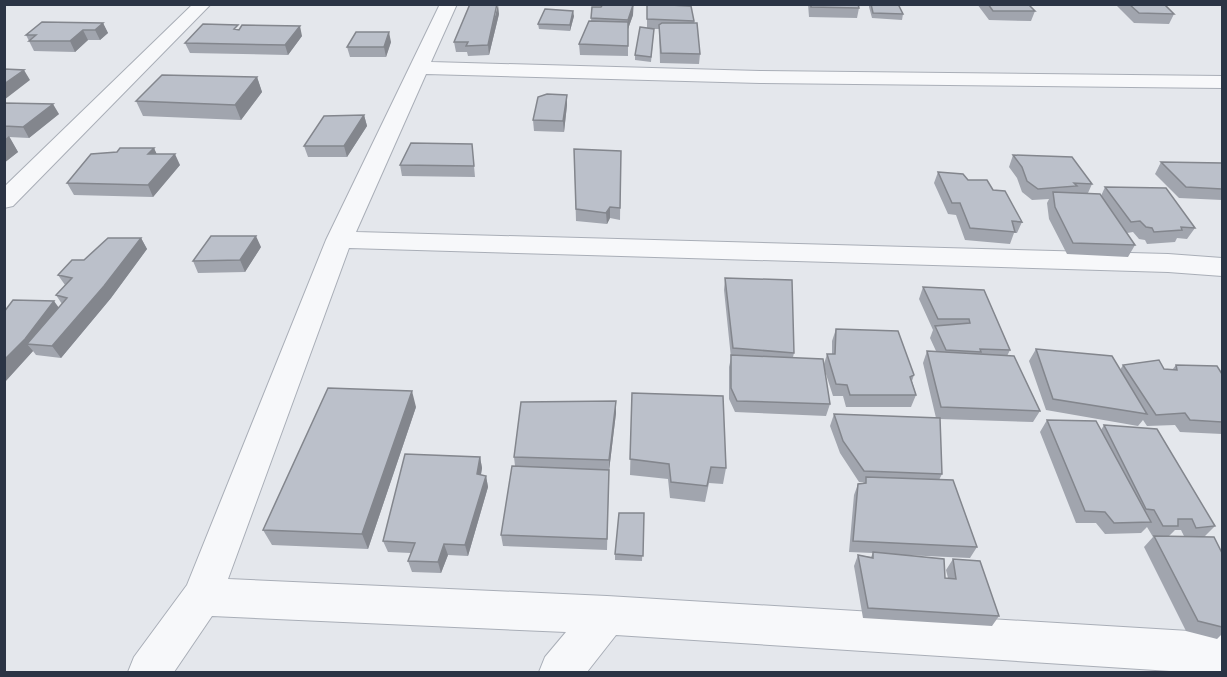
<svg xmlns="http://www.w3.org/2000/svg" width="1227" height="677" font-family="'Work Sans',sans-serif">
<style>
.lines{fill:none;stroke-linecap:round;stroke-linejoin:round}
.minor-casing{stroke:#a9aeb7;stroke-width:2}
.minor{fill:#f7f8fa;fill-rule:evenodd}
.wall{fill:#a1a5ae;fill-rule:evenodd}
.shaded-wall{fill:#83868d}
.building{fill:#bbc0ca;stroke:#83868d;stroke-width:1.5}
</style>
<rect width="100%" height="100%" fill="#e4e7ec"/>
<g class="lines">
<!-- minor casing -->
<g class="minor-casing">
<path id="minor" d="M193 4H211L13 206 4 208V187Z
M440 4H457L431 62 760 71 1222 76V88L760 83 426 74 356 232 1168 254 1222 258V276L1168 272 349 248 228 579 607 596 1222 633V672H1186L616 635 587 672H539L545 657 566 632 212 616 174 672H128L134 657 187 585 326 240Z"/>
</g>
<!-- minor -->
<use href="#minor" class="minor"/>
</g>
<!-- wall -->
<path class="wall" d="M601 4H634L633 15 628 29V56L580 55 579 44 591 21 592 7H601Z
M647 4H688L694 21 700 54 699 64 660 63 659 29H654L651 62 635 60V55L647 28Z
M808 4H858L859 8 857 18 809 17Z
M869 4H898L903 14 902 20 872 18 869 7Z
M977 4H1028L1035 11 1031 21 989 20Z
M1115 4H1164L1174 14 1169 24 1134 23Z
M499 14 489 55 468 56 467 52H456L454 42Z
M574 16 570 31 539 29 538 24Z
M103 23 108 33 100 40H88L75 52 34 51 26 35Z
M239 29 302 36 288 55 190 53 185 43Z
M391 42 386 57H350L347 47Z
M257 77 262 92 241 120 143 116 136 101Z
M567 95V105L564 132 534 131 533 120Z
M4 103 59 114 29 138 9 137 18 152 4 163Z
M364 115 367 126 347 157H308L304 146Z
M472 144 475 177 402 176 400 165Z
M154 148 156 154 180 165 153 197 74 195 67 183Z
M574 149 621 151 620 220 610 218 607 224 576 221Z
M1013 155 1092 184 1088 193 1101 196 1105 187 1195 228 1187 239 1177 238 1175 242 1147 244 1145 240 1139 239 1133 232 1127 233 1135 245 1128 257 1067 254 1049 219 1047 203 1049 199 1032 200 1022 192 1017 178 1009 167Z
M1161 162 1222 163V200L1179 198 1155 174Z
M938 172 968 180 993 190 1022 222 1017 233H1014L1010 244 965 240 956 215 948 214 934 183Z
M141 238 147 249 111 298 61 358 36 355 33 351 4 383V312L59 308 62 304 56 295 65 285 58 275 84 260Z
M261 247 245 272 198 273 193 261Z
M725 278 794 353 793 357 824 364 827 354H832V341L836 329 914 375 912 381 916 395 911 407H846L843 396H833L825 371 830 404 826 416 735 412 729 399V367L731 358 724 290Z
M923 287 984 290 1010 350 1007 356 1040 411 1033 422 940 419 942 474 939 480 977 547 970 558 904 555 945 578H948L946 570 953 559 999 616 992 626 863 618 854 566 858 555 871 557 873 553 849 552 854 495 858 484 863 483 864 482H859L840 453 830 426 834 414 936 418 923 363 927 351H936L930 338 933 330 919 299Z
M1036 349 1120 370 1123 365 1172 370 1176 365 1222 374V434L1180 432 1175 425 1147 426 1143 420 1138 426 1046 410 1029 361Z
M632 393 726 468 723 484 709 483 705 502 670 498 668 479 630 475Z
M616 401V413L609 471 607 550 503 546 501 535 515 466 514 457Z
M416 407 368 549 272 545 263 530Z
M1047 420 1101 430 1104 425 1215 526 1204 537 1222 553V634L1217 639 1186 631 1144 547 1153 537 1147 527 1141 533 1105 534 1096 523H1076L1040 432ZM1175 530H1181L1184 536H1169Z
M480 457 482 468 481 475 486 476 488 487 468 556 448 555 441 573 412 572 408 561 411 553 388 552 383 541Z
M644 513 642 561 615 560V554Z"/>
<!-- shaded-wall -->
<path class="shaded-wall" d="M498 4 499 14 489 55 488 45Z
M633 5V15L628 29V20Z
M573 11 574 16 570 31V25Z
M103 23 108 33 100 40 95 30Z
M300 26 302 36 288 55 285 45Z
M83 30 88 40 75 52 70 41Z
M389 32 391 42 386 57 384 47Z
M24 70 30 80 4 100V84Z
M257 77 262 92 241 120 235 105Z
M567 95V105L564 132 563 121Z
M53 104 59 114 29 138 23 127Z
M364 115 367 126 347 157 344 146Z
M9 136 18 152 4 163V140Z
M154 148 159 159 148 154Z
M175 154 180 165 153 197 148 185Z
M610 207V218L607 224 606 213Z
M256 236 261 247 245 272 240 260Z
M141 238 147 249 111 298 61 358 52 346Z
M54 301 62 312 27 344 33 351 4 383V360Z
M412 391 416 407 368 549 362 534Z
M616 401V413L609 471V460Z
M480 457 482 468 479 485 477 474Z
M486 476 488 487 468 556 465 545Z
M444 544 448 555 441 573 438 562Z"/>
<!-- building -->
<path class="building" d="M470 4H497L488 45 466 46 468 42H454Z
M603 4H611L633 5 628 20 591 18 592 7H601Z
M647 4 691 6 694 21 647 19Z
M811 4H858L859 8 811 7Z
M871 4H898L903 14 873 13Z
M988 4H1028L1035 11H993Z
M1129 4H1164L1174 14 1139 13Z
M545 9 573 11 570 25 538 24Z
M589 21 628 22V46L579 44Z
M42 22 103 23 95 30H83L70 41H29L36 35H26Z
M662 23H697L700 54 661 53 659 25Z
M203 24 238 25 234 29 239 30 242 25 300 26 285 45 185 43Z
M640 27 654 29 651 57 635 55Z
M356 32H389L384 47H347Z
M4 69 24 70 4 84Z
M162 75 257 77 235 105 136 101Z
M547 94 567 95 563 121 533 120 538 97Z
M4 103 53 104 23 127 4 126Z
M364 115 344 146H304L324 116Z
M411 143 472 144 474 166 400 165Z
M120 148H154L148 154H175L148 185 67 183 91 154 117 152Z
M574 149 621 151 620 208 610 207 606 213 576 209Z
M1013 155 1072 157 1092 184 1074 183 1077 186 1038 189 1027 181 1022 167Z
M1161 162 1222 163V189L1186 187Z
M938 172 963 174 968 180H987L993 190 1005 191 1022 222 1012 221 1015 232 970 228 960 203H952Z
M1105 187 1166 188 1195 228 1181 227 1182 230 1154 232 1152 228 1146 227 1140 221 1131 222Z
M1053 192 1100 194 1135 245 1073 243 1055 207Z
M211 236H256L240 260 193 261Z
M108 238H141L104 286 52 346 27 344 67 298 56 295 72 278 58 275 72 260H84Z
M725 278 792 280 794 353 733 348Z
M923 287 984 290 1010 350 980 349 981 352 946 350 935 326 970 323 969 319H938Z
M13 300 54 301 25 339 4 360V312Z
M836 329 898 331 914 375 910 377 916 395H850L847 385 836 384 827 354H835Z
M1036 349 1112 356 1147 414 1053 399Z
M927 351 1014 356 1040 411 941 407Z
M731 355 823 359 830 404 737 401 731 388Z
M1159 360 1164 369 1177 370 1176 365 1217 366 1222 374V422L1190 420 1185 413 1156 415 1123 365Z
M328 388 412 391 362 534 263 530Z
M632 393 723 396 726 468 711 467 707 486 671 482 669 464 630 459Z
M616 401 609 460 514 457 521 402Z
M834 414 940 418 942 474 864 471 843 441Z
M1047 420 1096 421 1151 522 1114 523 1105 512 1085 511Z
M1104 425 1157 429 1215 526 1196 528 1192 519H1178V526H1163L1154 510 1146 509Z
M405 454 480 457 477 474 486 476 465 545 444 544 438 562 408 561 415 543 383 541Z
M512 466 609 470 607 539 501 535Z
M866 477 953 480 977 547 853 541 858 484 866 483Z
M619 513H644L643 556 615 554Z
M1154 536 1214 537 1222 553V627L1198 621Z
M873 552 944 559 945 578 956 579 953 559 980 561 999 616 868 608 858 555 873 558Z"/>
<!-- border -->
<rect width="1227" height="677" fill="none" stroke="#2b3445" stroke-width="12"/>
</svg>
